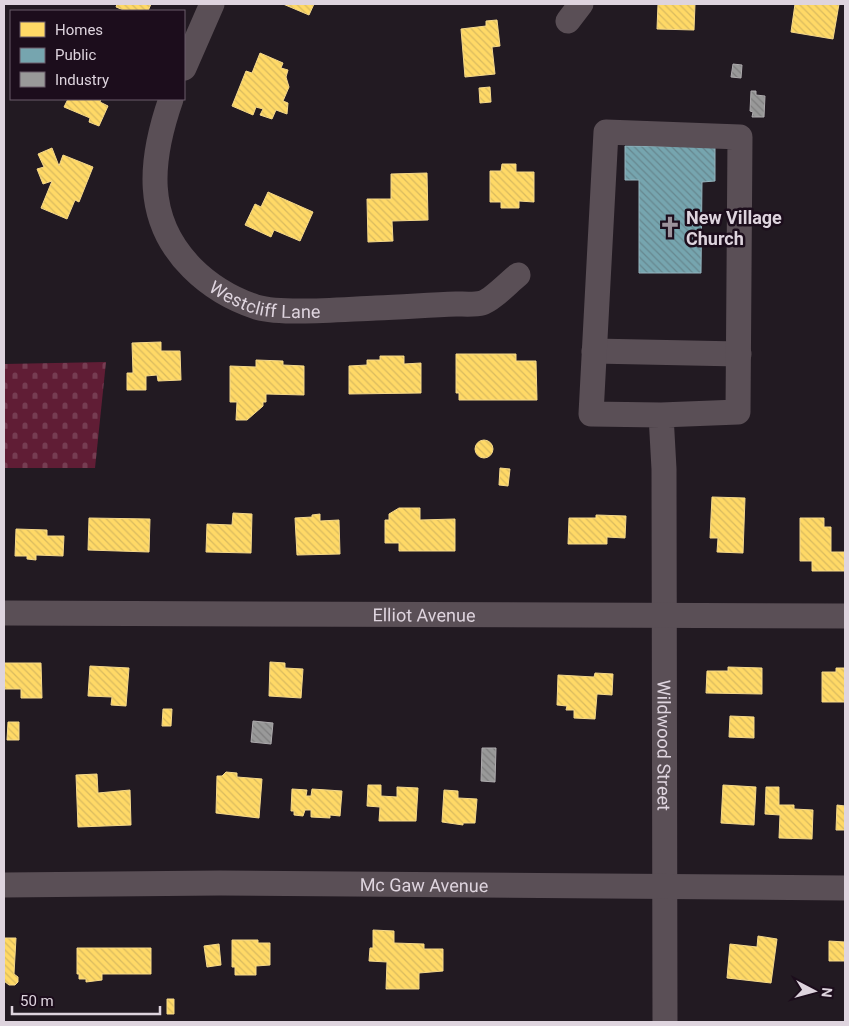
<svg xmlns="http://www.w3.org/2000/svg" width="849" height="1026" font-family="Roboto,sans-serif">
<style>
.cemetery{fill:url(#cemetery-stones)}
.homes{fill:url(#homes-back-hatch);stroke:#f5d88a}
.public{fill:url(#public-back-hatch);stroke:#95b3bd}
.industry{fill:url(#industry-back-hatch);stroke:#aeabae}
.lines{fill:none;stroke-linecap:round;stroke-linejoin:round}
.minor{stroke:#5a4f56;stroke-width:25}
.labels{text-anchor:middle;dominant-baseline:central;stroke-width:5;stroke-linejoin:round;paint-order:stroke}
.poi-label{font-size:18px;font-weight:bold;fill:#ded4de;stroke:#1c0d1c;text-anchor:start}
.street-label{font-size:18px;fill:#ded4de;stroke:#1c0d1c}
</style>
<defs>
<pattern id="cemetery-stones" width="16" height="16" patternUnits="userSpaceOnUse" patternTransform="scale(1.25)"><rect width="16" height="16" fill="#601d35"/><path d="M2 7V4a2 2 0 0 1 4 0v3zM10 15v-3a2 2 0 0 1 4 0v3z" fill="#763d52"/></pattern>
<pattern id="homes-back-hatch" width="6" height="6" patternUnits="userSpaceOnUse" patternTransform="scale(1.25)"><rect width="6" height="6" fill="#ffd966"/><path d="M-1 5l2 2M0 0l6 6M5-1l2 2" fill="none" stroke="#d9ba5f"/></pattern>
<pattern id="public-back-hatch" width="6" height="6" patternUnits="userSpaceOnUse" patternTransform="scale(1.25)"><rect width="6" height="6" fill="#76a5af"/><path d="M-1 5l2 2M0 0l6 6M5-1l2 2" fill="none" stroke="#67878f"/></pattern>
<pattern id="industry-back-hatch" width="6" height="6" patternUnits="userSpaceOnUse" patternTransform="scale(1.25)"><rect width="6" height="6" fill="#999"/><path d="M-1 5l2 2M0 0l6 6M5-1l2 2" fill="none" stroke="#7f7e7f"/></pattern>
</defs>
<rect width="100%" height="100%" fill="#221a22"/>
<!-- cemetery -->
<path class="cemetery" d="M106 362 95 468H4V364Z"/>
<!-- homes -->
<path class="homes" d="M117 4H151L148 11H126L116 7Z
M283 4H314L309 15Z
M658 4H695L694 30 657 29Z
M795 4H839L833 39 791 32Z
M497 20 500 46 492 47 495 74 465 77 461 29 486 26V21Z
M260 53 283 63 281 68 288 70 286 77 289 87 283 101 288 103 287 114 276 110 272 119 260 115 263 109 256 107 253 115 232 106 246 71 252 73Z
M490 87 491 102 480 103 479 88Z
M68 99H101L100 102 108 106 99 126 89 122 90 118 64 107Z
M52 148 59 166 63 155 93 167 79 202 75 200 67 219 41 208 52 181 43 184 37 169 44 167 38 154Z
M502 164H516V172H534V202L519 201V208H501V202H490V171H501Z
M427 173 428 220 392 221 393 241 368 242 367 199H391V174Z
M268 192 313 212 300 241 274 230 271 237 245 225 255 204 261 207Z
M161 342V351H180L181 380 158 381 157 375 146 376V390H127V373H133L132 343Z
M456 354H516V361H536L537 400H459V393H456Z
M380 356H404V364L421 363V393L349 394V366L367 365V360H380Z
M256 360 283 361V365L304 366V395L266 394V402H263V406L247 420H236L237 402H230V366L256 367Z
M475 449a9 9 0 1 1 18 0a9 9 0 1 1-18 0Z
M500 468 510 469 508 486 499 485Z
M712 497 745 498 743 553 717 552 718 538H710Z
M399 508H420V520L455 519V551H399V543H385V520H389V514Z
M233 513 252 514 251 553 206 552 207 524 232 525Z
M320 514V521L339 520 340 554 297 555 295 518 312 517V515Z
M596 515 626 516 625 538 607 537V544H568L569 518H596Z
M89 518 150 519 149 552 88 550Z
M800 518H824V527H831V552H845V571H812V561H800Z
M16 529 47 530V536H64L63 556 36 555V560L27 559V556H15Z
M270 662 285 663V668L303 669 301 698 269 696Z
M4 663H41L42 698H21V689H4Z
M90 666 129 668 126 706 111 705 112 697 88 696Z
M728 667 762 668V694L706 693 707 671H728Z
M836 668H845V702H822V672H836Z
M595 673 613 674 612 695 597 694 595 719 574 718V710H566L567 706 557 705 558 675 594 677Z
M163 709H172L171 726H162Z
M730 716 754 717V738L729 737Z
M8 722H19V740H7Z
M226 772 237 773V777L262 779 259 818 216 813 217 776H222Z
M97 774 98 793 130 790 131 825 78 827 76 775Z
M368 785H381V796L397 797V787L418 788 416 821H379L380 807 367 806Z
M723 785 756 787 754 825 721 823Z
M766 787H779V805H794V809L813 810 812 839 779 838 780 815 765 814Z
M292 789 307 790 306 796H311L312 789 342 791 340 816 330 815V818L311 817V810H305L303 816 294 815V811H291Z
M444 790 458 791V798L477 799 475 823H463V825L442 822Z
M837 805 845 806V830H836Z
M373 930 394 931V943L424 944V949H443V971L419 973V989H386L387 962 369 961 370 948H373Z
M758 936 777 939 771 983 727 978 730 944 757 947Z
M4 938H16L14 974 18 977V982L15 985H9L4 981Z
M232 940H258V943H270V965L256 966V975H235V967H232Z
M829 941 845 942V974V961H829Z
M219 944 221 965 207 967 204 946Z
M77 948H151V974H102V980L86 982V979H79V974H77Z
M167 999H174V1014H167Z"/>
<!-- public -->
<path class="public" d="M625 146H715V181L702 182 701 273H639V180H625Z"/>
<!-- industry -->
<path class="industry" d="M733 64 742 65 741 78 731 77Z
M751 91H756V95L765 96 764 117H752L753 112 750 111Z
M253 721 273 723 271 744 251 742Z
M482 748H496L495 782 481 781Z"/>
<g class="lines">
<!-- minor -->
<g class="minor">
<path d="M568 21 581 4"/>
<path d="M184 68 212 4"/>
<path id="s1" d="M171 99C150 159 143 219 192 268 209 285 232 299 256 307 283 315 346 309 376 308 403 307 429 305 456 304 464 304 475 305 482 303 492 300 509 282 518 275"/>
<path d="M594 351 739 354"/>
<path id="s2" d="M661 415 591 414 606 132 740 137 738 412 661 415 664 469 665 1022"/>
<path id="s3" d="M4 613 845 616"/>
<path id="s4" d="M4 885 220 883 845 888"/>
</g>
</g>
<!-- icons -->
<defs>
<g id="church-bare" transform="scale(1.725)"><path d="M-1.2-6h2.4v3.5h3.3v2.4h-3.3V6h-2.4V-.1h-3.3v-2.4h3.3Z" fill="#9c939c" stroke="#1c0d1c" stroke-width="2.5" paint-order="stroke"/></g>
</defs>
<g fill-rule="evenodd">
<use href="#church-bare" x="670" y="227"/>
</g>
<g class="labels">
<!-- poi labels -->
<g class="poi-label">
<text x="686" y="217">New Village<tspan x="686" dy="21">Church</tspan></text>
</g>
<!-- street labels -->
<g class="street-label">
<text stroke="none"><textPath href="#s1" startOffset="264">Westcliff Lane</textPath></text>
<text stroke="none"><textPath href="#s3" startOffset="420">Elliot Avenue</textPath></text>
<text stroke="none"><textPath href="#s2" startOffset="1169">Wildwood Street</textPath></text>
<text stroke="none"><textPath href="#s4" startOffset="420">Mc Gaw Avenue</textPath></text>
</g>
</g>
<!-- border -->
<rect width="849" height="1026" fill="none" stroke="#ded4de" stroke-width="10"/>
<!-- legend -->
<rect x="10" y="10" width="175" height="90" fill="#1c0d1c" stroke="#6a5d6a"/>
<rect x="20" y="22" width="25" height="15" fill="#ffd966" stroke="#6a5d6a"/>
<text x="55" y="35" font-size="15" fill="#ded4de">Homes</text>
<rect x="20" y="48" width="25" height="15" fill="#76a5af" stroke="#6a5d6a"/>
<text x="55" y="60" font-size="15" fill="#ded4de">Public</text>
<rect x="20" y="72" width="25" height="15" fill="#999999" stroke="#6a5d6a"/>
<text x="55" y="85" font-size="15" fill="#ded4de">Industry</text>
<!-- north arrow -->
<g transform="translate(814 991) rotate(96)" stroke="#1c0d1c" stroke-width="4" paint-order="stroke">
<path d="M0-4L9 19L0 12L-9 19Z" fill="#ded4de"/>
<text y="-8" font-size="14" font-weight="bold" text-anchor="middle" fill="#ded4de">N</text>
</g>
<!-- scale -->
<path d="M12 1006v8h148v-8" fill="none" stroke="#ded4de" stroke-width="2.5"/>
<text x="20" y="1006" font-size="15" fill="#ded4de" stroke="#1c0d1c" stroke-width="4" paint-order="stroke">50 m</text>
</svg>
